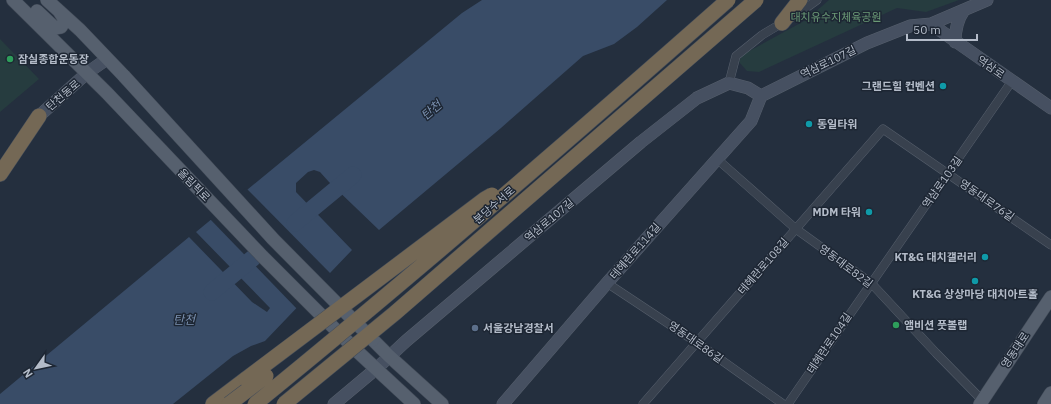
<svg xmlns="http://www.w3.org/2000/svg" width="1051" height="404" font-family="'IBM Plex Sans','Noto Sans KR',sans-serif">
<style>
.green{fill:#263c3f}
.water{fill:#394c67}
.pier{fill:#242f3e}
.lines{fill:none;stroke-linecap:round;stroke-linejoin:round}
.river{stroke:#394c67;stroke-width:17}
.street-casing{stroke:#565f6c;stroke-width:9}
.secondary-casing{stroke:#565f6c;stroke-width:13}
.primary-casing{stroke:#414a57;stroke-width:14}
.highway-casing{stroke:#434c59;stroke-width:16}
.street{stroke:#38414e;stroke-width:8}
.secondary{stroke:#465061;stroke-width:12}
.primary{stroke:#56606e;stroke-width:13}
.highway{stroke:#746855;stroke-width:15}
.primary-bridge-casing{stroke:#414a57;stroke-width:14;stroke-linecap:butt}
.highway-bridge-casing{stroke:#434c59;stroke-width:16;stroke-linecap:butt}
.primary-bridge{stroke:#56606e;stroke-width:13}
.highway-bridge{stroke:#746855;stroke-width:15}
.leisure-dot{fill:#2e9e5b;stroke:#1d2633;stroke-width:1.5}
.culture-dot{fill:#0f9aa8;stroke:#1d2633;stroke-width:1.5}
.service-dot{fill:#5c6f8a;stroke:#1d2633;stroke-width:1.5}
.labels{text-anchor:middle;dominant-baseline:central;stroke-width:3;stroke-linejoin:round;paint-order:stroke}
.park-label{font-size:11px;fill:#6b9a76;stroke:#1d2633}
.poi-label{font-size:11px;font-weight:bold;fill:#b4bcc9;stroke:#1d2633;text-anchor:start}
.street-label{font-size:11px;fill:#b4bcc9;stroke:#1d2633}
.water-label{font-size:12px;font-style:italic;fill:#7c92b1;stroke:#1d2633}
</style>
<rect width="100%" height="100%" fill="#242f3e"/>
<!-- green -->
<path class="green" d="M829 0H959L926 12 897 8 759 72 747 71 739 62 742 55 806 20Z
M0 39 39 79 0 112Z"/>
<!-- water -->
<path class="water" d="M482 0H667L637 27 614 44 583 56 501 128 379 230 329 182 320 172 314 170 308 172 296 183V192L352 250 265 341 251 346 233 356 173 404H0V394L189 237 252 302 267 312 270 308 196 232 462 13Z"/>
<!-- pier -->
<path class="pier" d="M246 188 332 275 298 310 209 218Z"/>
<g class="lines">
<!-- river -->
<path class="river" d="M295 223 353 175
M212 292 253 258"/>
<!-- street casing -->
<g class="street-casing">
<path id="street" d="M729 83 736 56 762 35 799 13 817 0
M716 158 796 229 871 283 936 353 982 400
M607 283 696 342 783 404
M643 404 883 129 1051 245
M788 404C862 296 937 189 1012 81"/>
</g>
<!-- secondary casing -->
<g class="secondary-casing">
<path id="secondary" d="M931 24 1051 108
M955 42C955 30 957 20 964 10
M761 96 867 43 910 26 931 24 987 0
M39 116 87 73 107 59
M334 404 377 368 406 341 641 142 697 98 729 83 748 88 761 96
M503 404 607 283 751 121 761 96"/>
</g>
<!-- primary casing -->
<g class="primary-casing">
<path id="primary" d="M13 0 107 93 262 256 358 352 414 404
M47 0 80 30 124 76
M37 11 55 28 61 27 65 20 59 11
M373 340 389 356 442 404
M980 404 1051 297
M1044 404 1051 393"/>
</g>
<!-- highway casing -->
<g class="highway-casing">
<path id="highway" d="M782 23 800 0
M0 174 39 116
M213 404 246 379"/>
</g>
<!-- street -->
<use href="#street" class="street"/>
<!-- secondary -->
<use href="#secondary" class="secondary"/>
<!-- primary -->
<use href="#primary" class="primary"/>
<!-- highway -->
<use href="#highway" class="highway"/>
<!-- primary-bridge casing -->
<g class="primary-bridge-casing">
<path id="primary-bridge" d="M124 76 273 239 373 340"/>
</g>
<!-- highway-bridge casing -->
<g class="highway-bridge-casing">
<path id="highway-bridge" d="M246 379 485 199 492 195
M229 404 266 376
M255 404C416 273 572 138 728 0
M284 404 395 313 756 0"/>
</g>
<!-- primary-bridge -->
<use href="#primary-bridge" class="primary-bridge"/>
<!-- highway-bridge -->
<use href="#highway-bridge" class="highway-bridge"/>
</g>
<!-- markers -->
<g class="leisure-dot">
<circle cx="10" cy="59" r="4"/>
<circle cx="896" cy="325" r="4"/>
</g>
<g class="culture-dot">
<circle cx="943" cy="86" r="4"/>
<circle cx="809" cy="124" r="4"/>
<circle cx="869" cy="212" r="4"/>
<circle cx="985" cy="257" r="4"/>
<circle cx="975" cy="281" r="4"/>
</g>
<circle class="service-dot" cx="475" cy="328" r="4"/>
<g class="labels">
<!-- park labels -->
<g class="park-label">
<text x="836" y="17">대치유수지체육공원</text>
</g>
<!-- poi labels -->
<g class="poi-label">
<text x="18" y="59">잠실종합운동장</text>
<text x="935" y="86" text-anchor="end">그랜드힐 컨벤션</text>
<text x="817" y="124">동일타워</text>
<text x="861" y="212" text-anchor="end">MDM 타워</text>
<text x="977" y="257" text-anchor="end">KT&amp;G 대치갤러리</text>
<text x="975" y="294" text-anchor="middle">KT&amp;G 상상마당 대치아트홀</text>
<text x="904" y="325">앰비션 풋볼랩</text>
<text x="483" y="328">서울강남경찰서</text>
</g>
<!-- street labels -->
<g class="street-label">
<text transform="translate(828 62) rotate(-26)">역삼로107길</text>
<text transform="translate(991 67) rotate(35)">역삼로</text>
<text transform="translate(63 95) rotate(-41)">탄천동로</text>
<text transform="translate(942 182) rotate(-55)">역삼로103길</text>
<text transform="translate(194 185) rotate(46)">올림픽로</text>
<text transform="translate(987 200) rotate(35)">영동대로76길</text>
<text transform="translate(494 205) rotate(-41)">분당수서로</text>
<text transform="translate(549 220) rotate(-40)">역삼로107길</text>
<text transform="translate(635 251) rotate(-49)">테헤란로114길</text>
<text transform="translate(763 266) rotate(-49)">테헤란로108길</text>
<text transform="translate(846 266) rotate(37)">영동대로82길</text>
<text transform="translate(696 342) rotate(35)">영동대로86길</text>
<text transform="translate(829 343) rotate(-56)">테헤란로104길</text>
<text transform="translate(1015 350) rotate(-56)">영동대로</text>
</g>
<!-- water labels -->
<g class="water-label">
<text transform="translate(431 110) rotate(-40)">탄천</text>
<text x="184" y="319">탄천</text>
</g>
</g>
<!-- north arrow -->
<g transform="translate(36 368) rotate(237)" stroke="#1d2633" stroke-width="3" paint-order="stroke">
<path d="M0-3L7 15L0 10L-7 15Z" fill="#b4bcc9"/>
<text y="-6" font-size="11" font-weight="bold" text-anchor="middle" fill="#b4bcc9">N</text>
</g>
<!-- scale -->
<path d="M907 34v6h70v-6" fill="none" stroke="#b4bcc9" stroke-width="2"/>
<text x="913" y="34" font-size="12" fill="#b4bcc9" stroke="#1d2633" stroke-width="3" paint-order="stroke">50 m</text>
</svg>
